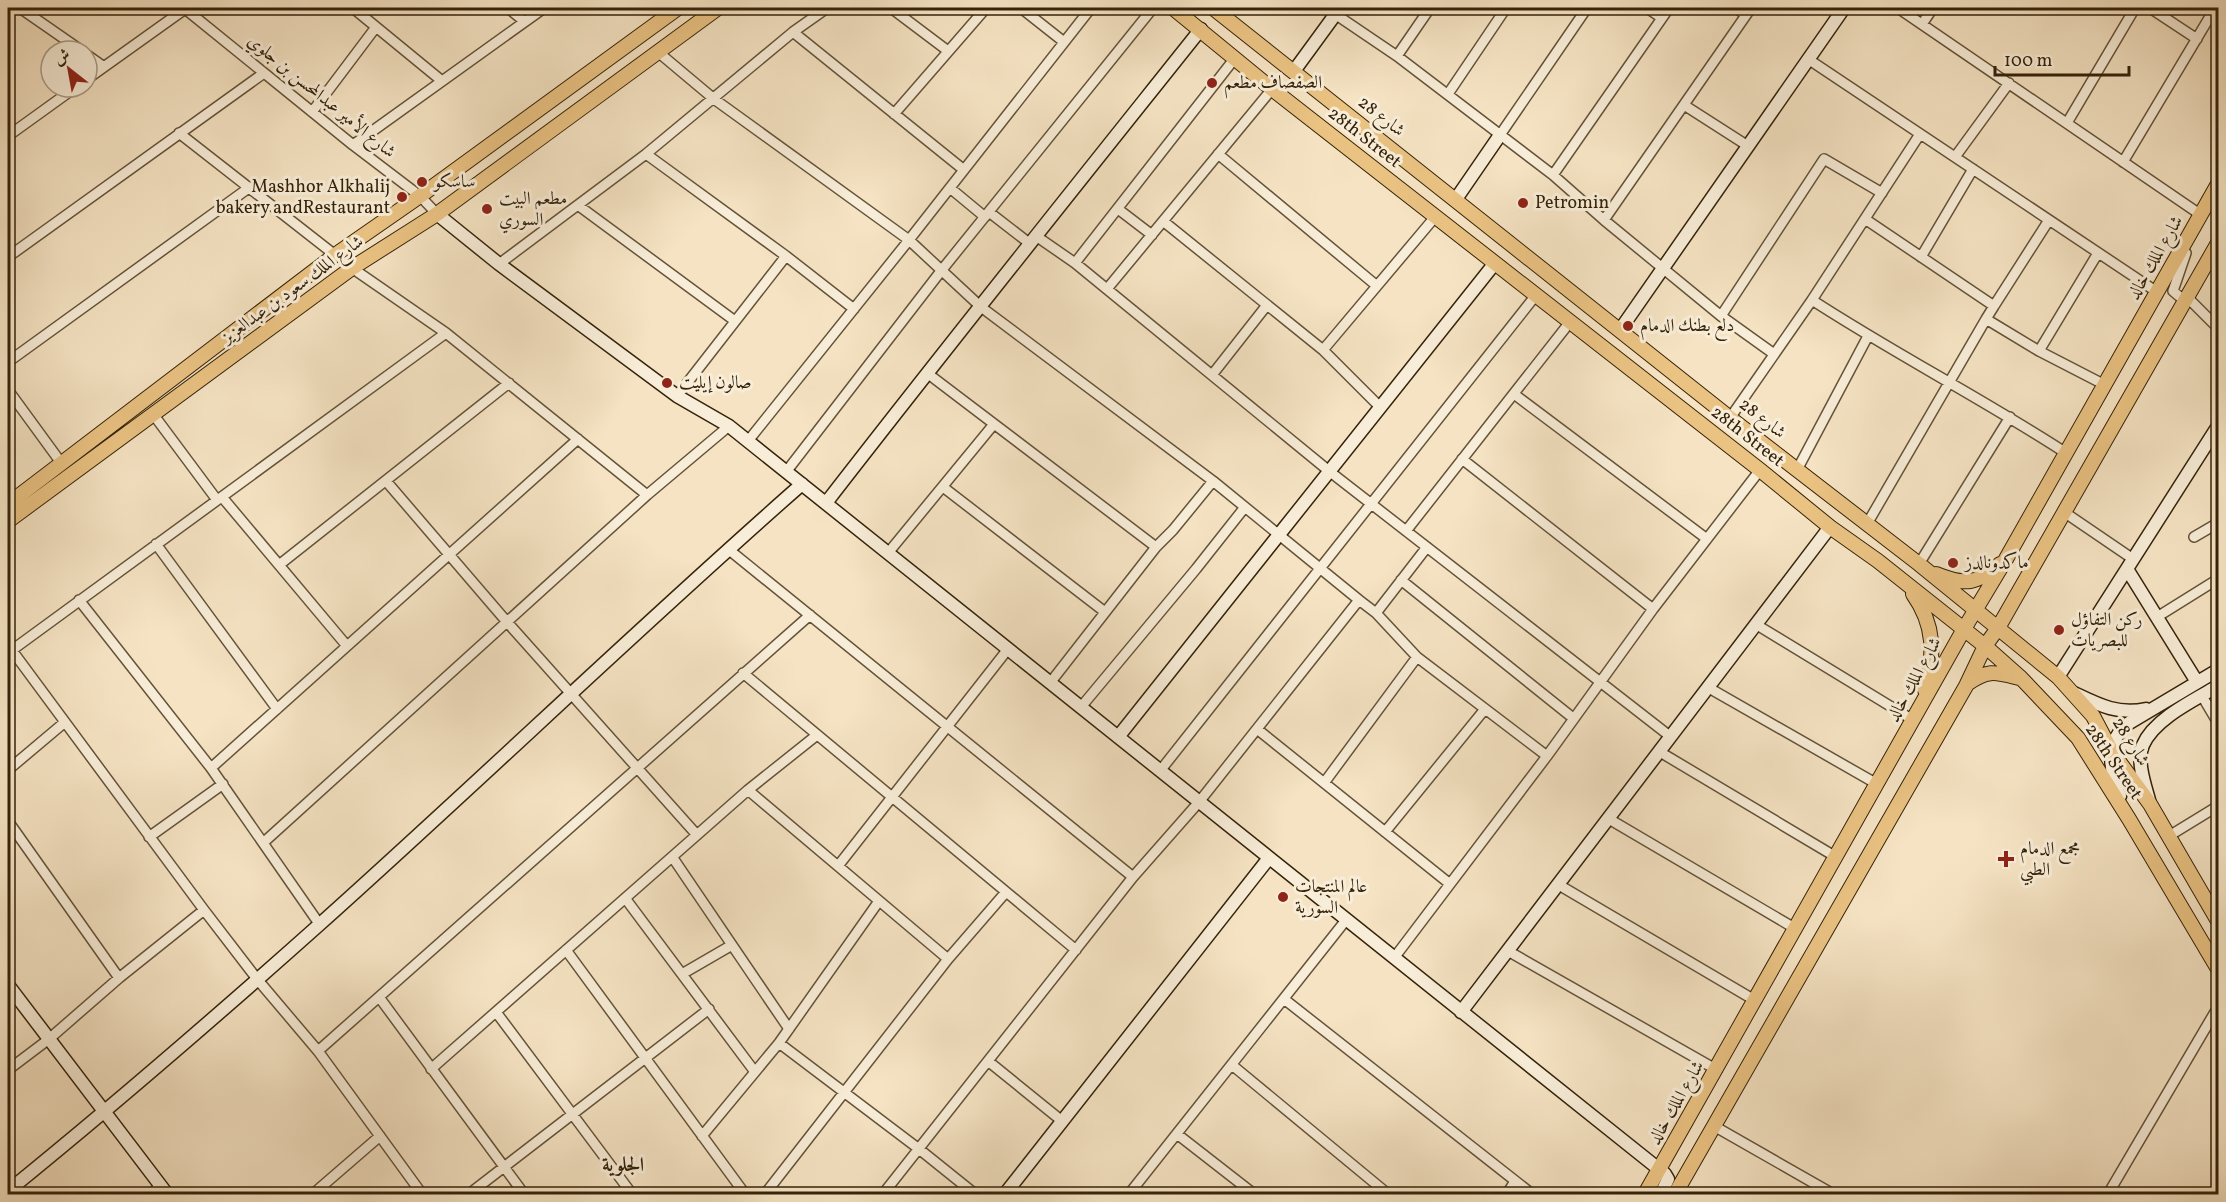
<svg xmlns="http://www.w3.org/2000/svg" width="2226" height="1202" font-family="Vollkorn,Amiri,serif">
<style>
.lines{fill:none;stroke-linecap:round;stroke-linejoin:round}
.street-casing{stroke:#645338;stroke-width:12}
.secondary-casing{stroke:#34230a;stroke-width:15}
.primary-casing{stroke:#34230a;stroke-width:16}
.street{stroke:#f8edd8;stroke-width:9}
.secondary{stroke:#f8edd8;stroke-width:12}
.primary{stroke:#eac282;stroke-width:14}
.poi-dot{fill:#8f2418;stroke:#f8edd8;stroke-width:2}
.labels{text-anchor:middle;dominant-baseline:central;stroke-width:6;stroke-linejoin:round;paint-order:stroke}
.poi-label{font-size:18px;fill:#34230a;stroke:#f8edd8;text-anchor:start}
.street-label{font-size:18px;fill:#34230a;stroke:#f8edd8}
.neighbourhood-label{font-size:20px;font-weight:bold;fill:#34230a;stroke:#f8edd8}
</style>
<rect width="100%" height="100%" fill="#f5e3c3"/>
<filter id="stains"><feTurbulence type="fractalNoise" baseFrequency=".00333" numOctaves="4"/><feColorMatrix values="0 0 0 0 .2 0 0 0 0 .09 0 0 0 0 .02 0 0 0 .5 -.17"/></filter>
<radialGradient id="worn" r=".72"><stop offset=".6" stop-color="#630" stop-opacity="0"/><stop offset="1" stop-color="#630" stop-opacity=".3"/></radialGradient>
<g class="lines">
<!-- street casing -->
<g class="street-casing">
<path id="street" d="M20 8 82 51
M184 8 353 145 420 196 437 214
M353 8 442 81
M508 8 524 21
M891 8 948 51
M1021 8 1064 42
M1647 8 1662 18
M1736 8 1746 15
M1898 8 2201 215
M2150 8 2197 39
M1335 14 1397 56 1553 175 1604 220 1721 316 1774 354
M1922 24 1933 8
M793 32 964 170
M658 52 714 99 909 240 981 307 1213 481 1359 600 1199 802 1133 877 883 1194
M87 55 104 67
M1397 56 1430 8
M1808 59 2157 292
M87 79 185 9
M1448 94 1506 8
M1684 105 1748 146
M312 112 376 27
M894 114 986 8
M2067 123 2135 8
M179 133 335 255
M1500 135 1587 8
M8 136 76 87
M353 145 544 8
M646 154 786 256 854 309
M1218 154 1377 286
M1955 157 2009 83
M2123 162 2215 8
M1553 175 1669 8
M950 188 985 217
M579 206 735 321
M1118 209 1152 235
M989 212 1029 243
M1865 219 1994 306 1986 319 2039 351 2105 385
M1604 220 1751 8
M1163 221 1323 350 1435 217
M1036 236 1075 263 1329 471 1671 737
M2186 253 2173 291 2180 297 2188 298 2218 328
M8 257 264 73
M1921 257 1973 169
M1075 263 1235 58
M499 264 646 154 793 32 827 8
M352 268 446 333 647 495
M1107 289 1272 89
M1812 300C1895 354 1983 399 2066 453
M1994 306 2049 220
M1721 316 1824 159 1882 193
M1323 350 1380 407
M2039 351 2098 253
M8 362 250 187
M927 373 1156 547 1050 683
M1212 375 1267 305
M8 390 62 464
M1514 394 1707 539
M677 396 786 256
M153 414 217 500
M1730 418 1812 300 1920 134
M748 441 909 240 1091 8
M1462 459 1653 609
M1797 470 1868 336
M786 472 941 271 1153 8
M386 481 507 622 697 835
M943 487 1105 612
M222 497 347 646
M2064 512 2133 559
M1867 524 1986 319
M1406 531 1570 322
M2194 537 2218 523
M156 544 277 709
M1156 547 1173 530 1213 481
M728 549 1133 877
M888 553 994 424
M1919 564 2010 417
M279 565 509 383
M1401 580 1573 718
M79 600 211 768 320 925
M1359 600 1376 613 1417 657 1547 756 1394 958
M1376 613 1427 547
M2157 617 2218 579
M1757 625 1913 720
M8 645 204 910 257 979 318 1051 422 1194
M8 653 446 333
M743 673 1076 950
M1709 688 1877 784
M2202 696 2218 723
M1081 707 1196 569 1245 507
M1257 729 1450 884
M1660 752 1836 857
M1547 756 1653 609 1760 470
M211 768 578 439
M8 770 65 722
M1160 771 1536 295
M1324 783 1417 657
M748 790 948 959
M1609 819 1796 929
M8 821 119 978
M1385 832 1485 709
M2169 836 2218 806
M149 837 223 784
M263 843 647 495 729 426
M673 858 789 1029
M838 866 1008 649
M1559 885 1756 1001
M625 898 755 1072
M566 950 745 1194
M1508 951 1717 1070
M682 974 732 945
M379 997 524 1194
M1284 999 1532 1194
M496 1012 632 1194
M779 1043 919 1149 975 1194
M318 1051 810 615
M988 1061 1062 1121
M1232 1065 1388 1194
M431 1069 748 790 817 735
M8 1070 49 1039 119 978 204 910
M1714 1126 1833 1194
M1177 1134 1254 1194
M702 1136 779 1043 879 901
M150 1194 161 1186
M313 1194 380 1136
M469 1194 709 1009
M765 1194 948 959 1006 892
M1129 1194 1346 920
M1507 1194 1515 1181
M2108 1194 2215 1012 2218 1011"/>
</g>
<!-- secondary casing -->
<g class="secondary-casing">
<path id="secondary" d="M1294 71 1340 8
M1456 199 1500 135
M437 214 499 264 677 396 729 426 1665 1174 1668 1179 1661 1194
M1620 330 1844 8
M826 503C949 344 1075 187 1201 29
M2127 569 2197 682
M2058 677 2218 426
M2074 693C2099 705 2118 715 2146 709
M1118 737 1495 263
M2120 796C2112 779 2106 750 2119 733 2121 730 2126 726 2129 723L2218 670
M2149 800C2145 785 2136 760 2143 745 2154 719 2194 700 2218 686
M8 985 167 1194
M1461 1012 1830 527
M8 1191C114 1105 218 1015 320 924 482 779 638 628 802 484
M1005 1194 1269 858"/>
</g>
<!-- primary casing -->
<g class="primary-casing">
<path id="primary" d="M1173 8 1272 89 1760 470 1830 527 1878 561 1985 646 2021 678 2078 738 2129 819 2218 969
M1213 8 1730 418 1919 564 2058 677 2093 716 2112 752 2150 804 2218 921
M8 504 335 255 420 196 678 8
M8 521 352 268 437 214 718 8
M1936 574C1965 586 1977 584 2000 564
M1913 594C1935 625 1935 655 1925 690
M1967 684C1988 669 1995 672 2019 678
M1645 1194 1964 629 2006 559 2218 184
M1675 1194 1966 686 1985 646 1998 628 2218 243"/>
</g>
<!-- street -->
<use href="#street" class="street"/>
<!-- secondary -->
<use href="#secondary" class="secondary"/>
<!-- primary -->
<use href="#primary" class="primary"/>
</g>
<!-- markers -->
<g class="poi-dot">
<circle cx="1212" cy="83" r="6"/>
<circle cx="422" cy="182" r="6"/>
<circle cx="402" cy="197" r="6"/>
<circle cx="1523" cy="203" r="6"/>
<circle cx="487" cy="209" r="6"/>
<circle cx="1628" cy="326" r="6"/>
<circle cx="667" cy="383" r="6"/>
<circle cx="1953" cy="563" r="6"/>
<circle cx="2059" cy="630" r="6"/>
<path d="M2003 850h6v6h6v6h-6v6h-6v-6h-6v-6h6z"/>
<circle cx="1283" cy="897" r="6"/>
</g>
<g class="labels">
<!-- poi labels -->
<g class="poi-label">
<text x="1224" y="83">الصفصاف مطعم</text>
<text x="434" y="182">ساسكو</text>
<text x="390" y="187" text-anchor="end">Mashhor Alkhalij<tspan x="390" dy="21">bakery andRestaurant</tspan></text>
<text x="499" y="199">مطعم البيت<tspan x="499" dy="21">السوري</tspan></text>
<text x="1535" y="203">Petromin</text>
<text x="1640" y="326">دلع بطنك الدمام</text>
<text x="679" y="383">صالون إيليت</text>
<text x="1965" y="563">ماكدونالدز</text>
<text x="2071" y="620">ركن التفاؤل<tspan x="2071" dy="21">للبصريات</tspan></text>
<text x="2020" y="849">مجمع الدمام<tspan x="2020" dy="21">الطبي</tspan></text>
<text x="1295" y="887">عالم المنتجات<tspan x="1295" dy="21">السورية</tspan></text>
</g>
<!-- street labels -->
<g class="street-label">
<text transform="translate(321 97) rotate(39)">شارع الأمير عبدالمحسن بن جلوي</text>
<text transform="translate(1381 117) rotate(38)">شارع 28</text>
<text transform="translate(1364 138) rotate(38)">28th Street</text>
<text transform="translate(2156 258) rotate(-60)">شارع الملك خالد</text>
<text transform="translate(293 290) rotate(-36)">شارع الملك سعود بن عبدالعزيز</text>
<text transform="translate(1762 419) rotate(38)">شارع 28</text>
<text transform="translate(1747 437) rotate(38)">28th Street</text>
<text transform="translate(1915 680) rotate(-61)">شارع الملك خالد</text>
<text transform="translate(2130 742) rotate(58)">شارع 28</text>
<text transform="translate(2113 762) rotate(56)">28th Street</text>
<text transform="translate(1677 1103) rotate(-60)">شارع الملك خالد</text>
</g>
<!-- neighbourhood labels -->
<g class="neighbourhood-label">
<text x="623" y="1166">الجلوية</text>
</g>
</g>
<!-- margin -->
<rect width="2226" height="1202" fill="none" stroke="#f5e3c3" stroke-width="30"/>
<rect x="9" y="9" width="2208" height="1184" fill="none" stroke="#34230a" stroke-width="3"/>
<rect x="15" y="15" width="2196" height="1172" fill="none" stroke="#34230a" stroke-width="1.5"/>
<!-- north arrow -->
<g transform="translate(69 69) rotate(329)"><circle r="28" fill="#f8edd8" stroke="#aa9c86" stroke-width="1.5"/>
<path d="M0-4.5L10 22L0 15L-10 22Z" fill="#8f2418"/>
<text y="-9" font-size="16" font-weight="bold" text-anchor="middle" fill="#34230a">ش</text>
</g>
<!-- scale -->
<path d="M1995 66v9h134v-9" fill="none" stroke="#34230a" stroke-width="3"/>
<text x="2004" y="66" font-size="18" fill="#34230a" stroke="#f8edd8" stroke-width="4.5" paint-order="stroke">100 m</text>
<rect width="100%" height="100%" filter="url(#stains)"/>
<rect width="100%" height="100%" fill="url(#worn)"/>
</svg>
